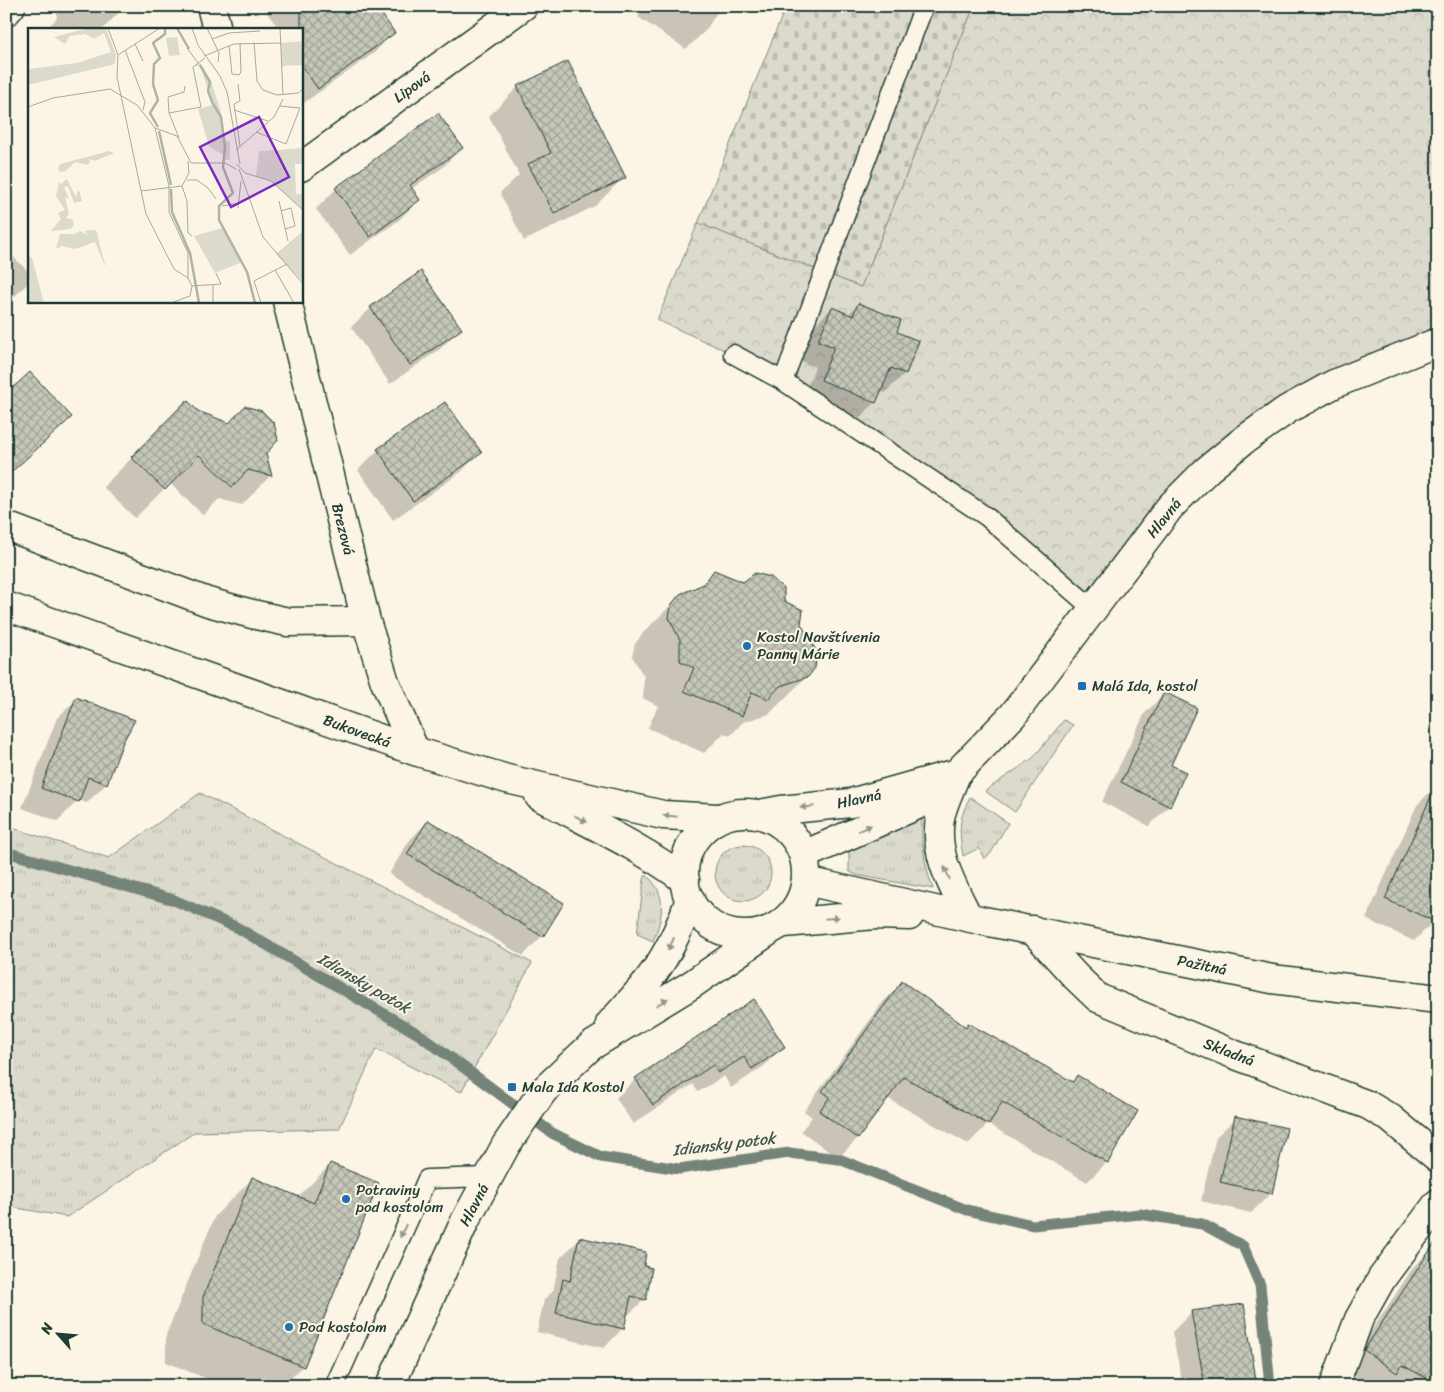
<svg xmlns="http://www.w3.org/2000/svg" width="1444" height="1392" font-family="Sriracha,sans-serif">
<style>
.grass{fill:url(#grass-tufts);stroke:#7e8c80}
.forest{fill:url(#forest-crowns);stroke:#7e8c80}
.cemetery{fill:url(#cemetery-stones);stroke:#7e8c80}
.shadow{fill:#0003}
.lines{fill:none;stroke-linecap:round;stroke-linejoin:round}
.stream{stroke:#758479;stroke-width:11}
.building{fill:url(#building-cross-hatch);stroke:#1f3d34}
.service-casing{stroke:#1f3d34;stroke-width:21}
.minor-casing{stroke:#1f3d34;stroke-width:31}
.tertiary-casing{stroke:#1f3d34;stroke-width:31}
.secondary-casing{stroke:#1f3d34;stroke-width:31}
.service{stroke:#fcf5e5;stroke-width:18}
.minor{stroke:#fcf5e5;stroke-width:28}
.tertiary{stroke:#fcf5e5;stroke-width:28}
.secondary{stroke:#fcf5e5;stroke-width:28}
.oneway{fill:#8e998c}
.poi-dot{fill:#1f6fb2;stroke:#fcf5e5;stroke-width:2}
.labels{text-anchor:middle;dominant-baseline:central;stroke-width:4;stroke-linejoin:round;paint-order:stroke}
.street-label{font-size:15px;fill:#1f3d34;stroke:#fcf5e5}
.poi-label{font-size:15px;fill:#1f3d34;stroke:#fcf5e5;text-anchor:start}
.water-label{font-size:16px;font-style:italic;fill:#435a51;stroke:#fcf5e5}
.inset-river{fill:none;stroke:#aeb3a7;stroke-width:2.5}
.inset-road{fill:none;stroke:#a4ab9e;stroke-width:1}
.view{fill:#7b2cbf;fill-opacity:0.15;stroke:#7b2cbf;stroke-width:2.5}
.inset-edge{fill:none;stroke:#1f3d34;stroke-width:2.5}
</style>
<defs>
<pattern id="grass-tufts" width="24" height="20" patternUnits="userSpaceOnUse" patternTransform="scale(1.25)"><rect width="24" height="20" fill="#dcdacc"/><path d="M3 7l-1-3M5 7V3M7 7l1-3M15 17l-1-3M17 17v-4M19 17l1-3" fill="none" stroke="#bcbcb0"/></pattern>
<pattern id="forest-crowns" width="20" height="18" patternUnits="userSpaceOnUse" patternTransform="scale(1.25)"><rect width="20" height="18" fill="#dcdacc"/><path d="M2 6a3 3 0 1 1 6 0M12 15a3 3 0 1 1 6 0" fill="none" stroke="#bcbcb0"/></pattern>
<pattern id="cemetery-stones" width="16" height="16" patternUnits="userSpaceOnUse" patternTransform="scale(1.25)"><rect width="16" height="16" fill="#dcdacc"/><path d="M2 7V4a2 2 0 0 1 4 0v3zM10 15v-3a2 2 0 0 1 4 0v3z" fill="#bcbcb0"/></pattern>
<pattern id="building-cross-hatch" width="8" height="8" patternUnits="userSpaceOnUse" patternTransform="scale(1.25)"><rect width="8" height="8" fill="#c5c7b9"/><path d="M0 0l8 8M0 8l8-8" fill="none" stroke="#9fa397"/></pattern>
</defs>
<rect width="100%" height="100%" fill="#fcf5e5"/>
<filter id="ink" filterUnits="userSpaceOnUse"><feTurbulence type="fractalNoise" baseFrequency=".02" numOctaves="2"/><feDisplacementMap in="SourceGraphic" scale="10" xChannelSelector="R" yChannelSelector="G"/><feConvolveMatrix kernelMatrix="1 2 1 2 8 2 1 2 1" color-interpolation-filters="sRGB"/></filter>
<g filter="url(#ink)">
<!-- grass -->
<path class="grass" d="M1064 720 1073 725 1015 812 985 791 1033 758Z
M200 793 532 963 461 1092 376 1049 339 1129 195 1132 67 1217 6 1206V826L109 858Z
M970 797 1008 823 991 853 984 859 979 848 963 856C959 830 958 820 970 797Z
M922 816C921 842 924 864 933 889L856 875 849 871V851L857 846Z
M715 873a28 28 0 1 1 56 0a28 28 0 1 1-56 0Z
M646 875C668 893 663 917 653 941L637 934 644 879Z"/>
<!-- forest -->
<path class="forest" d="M974 6H1438V342L1244 440 1093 609 987 517 733 354 657 320 698 223 861 287Z"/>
<!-- cemetery -->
<path class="cemetery" d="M786 6H974L861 287 698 223Z"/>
<!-- shadow -->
<path class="shadow" d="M57 6H125L103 29H46L57 18Z
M262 6H374L393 33 374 53 301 105V29H279Z
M646 6H721L706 30 686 49 638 17Z
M518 87 624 177 595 206 524 241 500 193 519 175 489 116Z
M461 148 442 168 411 189 419 200 399 220 350 255 316 209 336 189Z
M6 250 29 272V282L6 305Z
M858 304 895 332 917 341 905 373 885 393 880 391 875 402 856 422 802 400 815 367 799 360 812 328 832 308 848 315Z
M371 308 460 329 440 349 390 384 351 327Z
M6 396 70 417 6 477Z
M198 412 264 453 270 476 242 505 219 499 203 515 170 483 135 518 103 487 158 431Z
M378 450 480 452 461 472 393 520 358 470Z
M715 572 782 601 800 624 807 676 769 714 743 722 730 736 724 733 704 753 648 728 658 706 643 698 644 677 632 656 635 644 643 633 681 595 699 587Z
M1164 694 1170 766 1169 806 1149 826 1102 802 1145 713Z
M77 699 122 741 106 784 87 803 78 800 58 821 22 808 57 718Z
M1437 785 1434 921 1414 941 1366 919 1417 805Z
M428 821 542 936 523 956 389 874 409 841Z
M903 983 965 1028 969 1024 1072 1082 1077 1077 1136 1112 1107 1162 1087 1182 988 1124 968 1144 887 1098 857 1139 838 1158 801 1131 812 1117 804 1111 883 1002Z
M783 1046 764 1066 731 1088 724 1076 698 1092 693 1084 633 1124 616 1098 636 1079Z
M1236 1118 1286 1129 1270 1194 1251 1213 1201 1201 1216 1137Z
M331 1164 303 1366 283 1386H224L166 1362V1335L215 1216 252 1179 298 1197Z
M580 1239 642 1267 645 1299 625 1318 623 1328 604 1348 537 1332 544 1300 553 1291 560 1258Z
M1434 1247 1438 1386 1383 1384 1368 1386 1346 1370 1414 1266Z
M1192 1312 1255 1386H1183L1172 1332Z"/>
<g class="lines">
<!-- stream -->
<path class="stream" d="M6 852 174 900 238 928 420 1035 552 1133 601 1157 679 1169 789 1153 839 1159 967 1210 1033 1225 1140 1214 1202 1224 1243 1246 1260 1285 1270 1386"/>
</g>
<!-- building -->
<path class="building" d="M301 6H376L395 33 318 89 301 65Z
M568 61 626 178 554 213 528 164 551 153 517 86Z
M438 113 463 148 410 185 420 200 370 237 335 188Z
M421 271 462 329 410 365 370 307Z
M858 303 901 320 897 332 919 341 906 374 891 368 876 403 821 380 834 347 818 341 832 307 853 316Z
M30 372 72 417 6 477V394Z
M187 400 198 411 229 423 245 406 262 411 274 423 278 440 266 454 272 476 248 470 232 487 199 455 165 490 131 457Z
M445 402 482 453 413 501 377 449Z
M714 570 743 582 755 573 771 577 784 589V601L803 610 801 624 817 652 815 668 808 677 780 686 768 699 752 692 742 716 684 691 694 668 680 661V640L669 618 671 605 680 594 704 584Z
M1164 692 1197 708 1171 765 1186 772 1170 807 1121 782Z
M76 697 135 720 123 742 107 784 88 777 79 802 41 788Z
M1438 781V923L1385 899Z
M428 820 564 903 543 937 407 854Z
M902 981 966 1027 968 1023 1073 1082 1077 1075 1138 1111 1108 1163 1002 1102 989 1125 904 1077 858 1139 819 1111 830 1097 822 1091Z
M754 999 785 1047 752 1069 744 1057 718 1073 713 1065 653 1105 635 1078Z
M1235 1116 1287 1128 1272 1194 1220 1182Z
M330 1163 379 1183 304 1367 203 1324V1297L252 1177 314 1203Z
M579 1237 646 1252 644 1266 652 1268 646 1300 631 1296 624 1329 556 1313 563 1279 570 1281Z
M1438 1238V1384L1402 1365 1397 1373 1364 1350Z
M1244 1304 1257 1386H1205L1191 1311Z"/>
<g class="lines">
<!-- service casing -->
<g class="service-casing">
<path id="service" d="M733 354 783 381 987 517 1093 609
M783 381 924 6
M338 1386 337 1380 427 1179 488 1177"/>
</g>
<!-- minor casing -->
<g class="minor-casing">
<path id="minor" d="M211 6 217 29
M6 12 11 6
M301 167 523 6
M287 301 366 621 385 682 415 751
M6 526 208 602 252 614 288 622 366 621
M1033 930 1076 977 1098 998 1233 1054 1368 1105 1390 1118 1438 1158
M1334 1386 1359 1319 1382 1278 1438 1203"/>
</g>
<!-- tertiary casing -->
<g class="tertiary-casing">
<path id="tertiary" d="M6 606 415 751 507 779 663 815 718 818
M956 774C951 788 943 803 940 818 934 855 952 884 968 917
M539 796C588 823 640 846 685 880
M806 881 984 921 1272 979 1438 999
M784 923 875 915 909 916"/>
</g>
<!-- secondary casing -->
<g class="secondary-casing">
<path id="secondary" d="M684 874a61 61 0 1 1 122 0a61 61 0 1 1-122 0Z
M760 814 781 810 851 803 950 775
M804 855 924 802 956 774 1013 715 1170 507 1207 470 1244 440 1288 409 1334 384 1438 342
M610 1024C629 1003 650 981 664 957 675 939 683 919 690 899
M390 1386 465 1221 506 1145 543 1091 591 1046 691 985 769 931"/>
</g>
<!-- service -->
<use href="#service" class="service"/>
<!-- minor -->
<use href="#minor" class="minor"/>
<!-- tertiary -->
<use href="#tertiary" class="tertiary"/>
<!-- secondary -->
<use href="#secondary" class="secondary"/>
</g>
<!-- one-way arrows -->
<defs><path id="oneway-solid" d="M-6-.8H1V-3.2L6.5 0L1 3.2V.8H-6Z" transform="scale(1.25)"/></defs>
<g class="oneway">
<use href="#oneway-solid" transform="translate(807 807) rotate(174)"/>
<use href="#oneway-solid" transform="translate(670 816) rotate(-174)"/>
<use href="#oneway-solid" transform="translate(581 819) rotate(28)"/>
<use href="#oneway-solid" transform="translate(865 828) rotate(-24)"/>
<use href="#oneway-solid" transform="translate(947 873) rotate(-113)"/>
<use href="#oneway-solid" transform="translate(832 918) rotate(-5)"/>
<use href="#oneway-solid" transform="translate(671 944) rotate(116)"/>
<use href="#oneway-solid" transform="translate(662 1002) rotate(-32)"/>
<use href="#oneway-solid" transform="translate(403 1231) rotate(114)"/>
</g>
</g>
<!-- markers -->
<g class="poi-dot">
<circle cx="747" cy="646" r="5"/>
<rect x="1077" y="681" width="10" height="10" rx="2.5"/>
<rect x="507" y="1082" width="10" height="10" rx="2.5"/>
<circle cx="346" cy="1199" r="5"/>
<circle cx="289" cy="1327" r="5"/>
</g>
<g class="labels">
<!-- street labels -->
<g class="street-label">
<text transform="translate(412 87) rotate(-36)">Lipová</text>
<text transform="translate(1164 518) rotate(-51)">Hlavná</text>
<text transform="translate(343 529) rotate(76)">Brezová</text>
<text transform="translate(357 731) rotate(20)">Bukovecká</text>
<text transform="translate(859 799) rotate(-12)">Hlavná</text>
<text transform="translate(1202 965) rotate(12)">Pažitná</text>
<text transform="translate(1229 1052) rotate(21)">Skladná</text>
<text transform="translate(474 1205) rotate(-62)">Hlavná</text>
</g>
<!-- poi labels -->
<g class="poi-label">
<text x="757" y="637">Kostol Navštívenia<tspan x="757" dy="17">Panny Márie</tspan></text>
<text x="1092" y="686">Malá Ida, kostol</text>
<text x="522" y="1087">Mala Ida Kostol</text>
<text x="356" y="1190">Potraviny<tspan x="356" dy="17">pod kostolom</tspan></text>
<text x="299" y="1327">Pod kostolom</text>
</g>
<!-- water labels -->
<g class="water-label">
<text transform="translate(364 983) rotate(30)">Idiansky potok</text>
<text transform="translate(724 1144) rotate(-7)">Idiansky potok</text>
</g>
</g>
<!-- overview -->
<g transform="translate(28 28)">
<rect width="275" height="275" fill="#fcf5e5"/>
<path d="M78 0 88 27 87 36 0 57V41L49 35 83 24 76 5 66 11 57 6 42 8 37 16 26 9 57 1ZM172 35 183 53 193 84 197 112 202 114V132H195V127L181 118 170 81 185 77 172 38H167ZM81 123 86 125 67 133 63 131 60 137 47 134 38 143 32 144 30 141 32 136ZM39 151 48 169 50 162 52 165 54 173 46 175 40 158 36 159 41 171 37 169 41 186 38 190 44 191 46 196 43 201 23 203 33 191 30 185 37 182 28 168 31 154 33 156ZM68 202 78 240 67 214 47 221 34 218 28 221 32 206H47L52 203 60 207 56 203ZM0 227 4 230 16 275H0Z" fill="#dcdacc"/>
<path d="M275 107V136H267L268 166H275V182L243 153 228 148 231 123H236L237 131 275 127ZM275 203V254L248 226Z" fill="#dcdacc"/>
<path d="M274 120 275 128 237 131 236 123Z" fill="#dcdacc"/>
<path d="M149 9 152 27 141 28 138 10ZM275 13V37L254 38 253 15ZM195 200 214 234 187 245 166 208Z" fill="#dcdacc"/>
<path class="inset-river" d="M149 0 161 21M172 37 182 54 180 63 184 74 193 89 197 119 195 139 205 165 191 178V192L219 244 227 275M130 99 122 85 130 72 125 56 126 36 132 30 125 15 137 6V0M131 103 143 157M143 161 144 184 162 225 171 275"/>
<path class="inset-road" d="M80 0 90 27 89 49 118 186 146 241 160 250 164 258 162 268 143 275M164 0 170 17 192 48 199 64 212 136M179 0 191 25 190 34M252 0 255 67M184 11 201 5 232 3M226 14 229 53 235 62 249 67 270 65 275 61M107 16 115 33M201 18 204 46 211 47 213 44 212 15M159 20 170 35M97 22 117 74 115 82M90 27 132 0M176 28 206 16 253 15M210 56 212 73 206 76 212 118M0 79 25 70 82 61 109 77 127 100 149 108 163 135H197L208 141M206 82 240 93M141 85 173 79 165 39 177 30M127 100 141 158V184L160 225V250M228 104 258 116 272 80 252 78M151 110 141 85 140 69 156 64 157 58M208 122 246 89 255 71M209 136 217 145 243 153 275 182M211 141 235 209 275 256M159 152H169L180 160 188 171M154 158 159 173 160 205 164 208M113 163 154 158 161 145 160 133M251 173 260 213M194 178 212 175M210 180 213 153M253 183 263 180 267 198 257 201M247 242 266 275M185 257V275M164 258 193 256 188 245M233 275 226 253 259 236"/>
<path class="view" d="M231 89 261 149 203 179 172 119Z"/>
<rect width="275" height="275" class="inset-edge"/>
</g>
<!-- margin -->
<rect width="1444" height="1392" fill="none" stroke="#fcf5e5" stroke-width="25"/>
<rect x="12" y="12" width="1419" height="1367" fill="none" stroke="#1f3d34" stroke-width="2" filter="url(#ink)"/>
<!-- north arrow -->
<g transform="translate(58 1334) rotate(297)" stroke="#fcf5e5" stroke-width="4" paint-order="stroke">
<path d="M0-4L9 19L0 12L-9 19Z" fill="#1f3d34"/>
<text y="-8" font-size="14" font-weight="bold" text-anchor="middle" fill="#1f3d34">N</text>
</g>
</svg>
